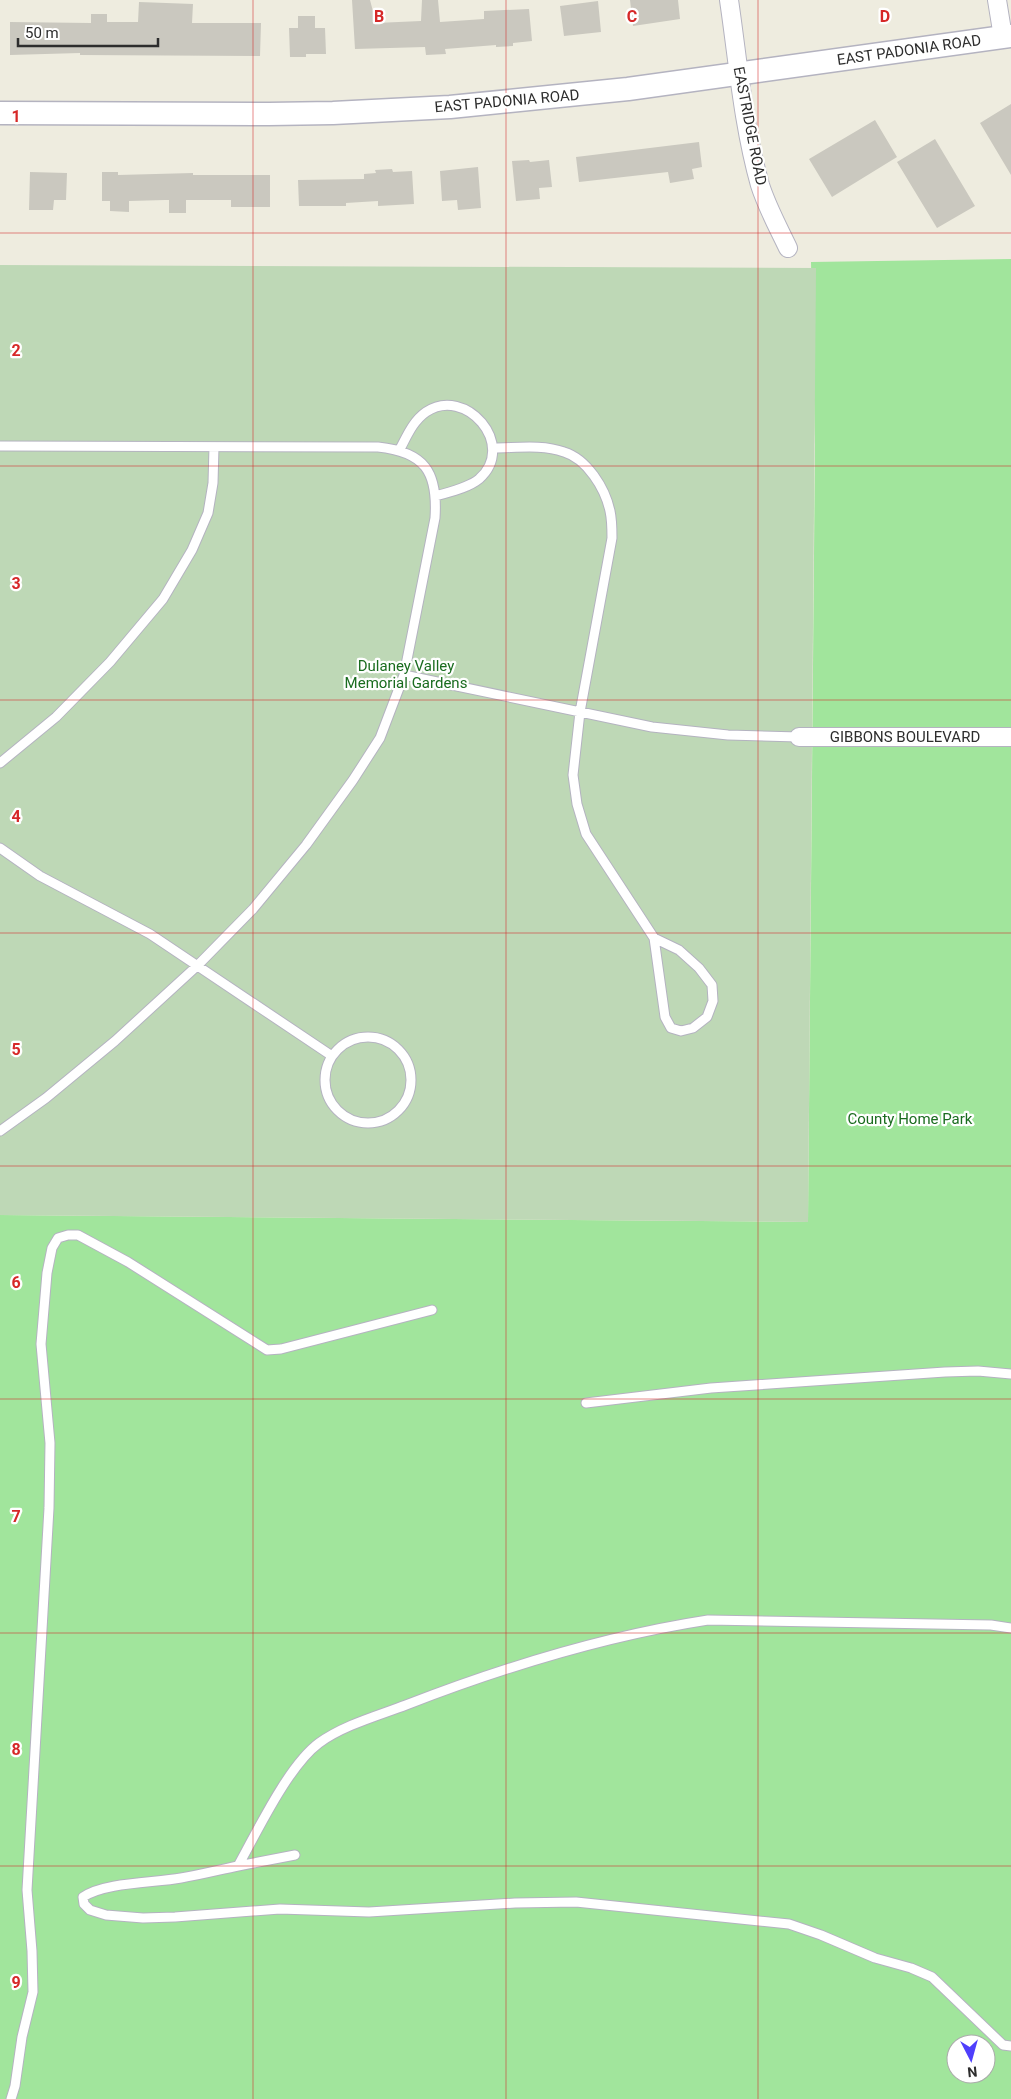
<svg xmlns="http://www.w3.org/2000/svg" width="1011" height="2099" font-family="Roboto,sans-serif">
<style>
.green{fill:#a1e59c;fill-rule:evenodd}
.cemetery{fill:#bed8b6}
.building{fill:#cac8bf}
.lines{fill:none;stroke-linecap:round;stroke-linejoin:round}
.service-casing{stroke:#b4b3c0;stroke-width:11}
.minor-casing{stroke:#b4b3c0;stroke-width:20}
.tertiary-casing{stroke:#b4b3c0;stroke-width:25}
.service{stroke:#fff;stroke-width:9}
.minor{stroke:#fff;stroke-width:18}
.tertiary{stroke:#fff;stroke-width:22}
.grid{fill:none;stroke:#d62828;stroke-width:1;stroke-opacity:0.55}
.labels{text-anchor:middle;dominant-baseline:central;stroke-width:4.5;stroke-linejoin:round;paint-order:stroke}
.street-label{font-size:15px;fill:#2d2d2d;stroke:#fff}
.park-label{font-size:15px;fill:#1a6c1f;stroke:#fff}
.grid-label{font-size:16px;text-anchor:middle;font-weight:bold;fill:#d62828;stroke:#fff;stroke-width:4.5;stroke-linejoin:round;paint-order:stroke}
</style>
<rect width="100%" height="100%" fill="#eeecdf"/>
<!-- green -->
<path class="green" d="M1011 259V2099H0V1215L808 1222 815 444 811 262ZM956 2044H986V2074H956Z"/>
<!-- cemetery -->
<path class="cemetery" d="M0 265 816 268 808 1222 0 1215Z"/>
<!-- building -->
<path class="building" d="M352 0H370L376 23 421 21 422 0H438L440 22 484 19V11L529 9 532 41 513 43V46L496 47V45L445 49 446 54 426 55 425 47 355 49Z
M630 0H678L680 19 633 26Z
M598 1 601 32 564 36 560 6Z
M139 2 193 4 192 23H261L260 56 80 55V53L10 55V22L91 23V14H107V22H138Z
M298 16H315V28H325L326 54H306V57H290L289 28H298Z
M1011 104V175L980 123Z
M875 120 897 157 832 197 809 159Z
M935 139 975 206 937 228 897 162Z
M699 142 702 167 692 169 694 179 670 183 668 172 579 182 576 157Z
M529 160 530 162 549 160 552 187 539 188 540 199 516 201 512 161Z
M478 167 481 208 458 210 457 200 442 201 440 171Z
M392 169 393 172 412 171 414 204 378 206V201L346 203V206H299L298 180 364 179V174L376 173 375 170Z
M30 172 67 173 66 200H54L53 210H29Z
M102 172H118V175L193 173V175H270V207H231V200H186V213H169V200H165L129 201V212L110 211V201H102Z"/>
<g class="lines">
<!-- service casing -->
<g class="service-casing">
<path id="service" d="M0 446 378 447C425 452 438 472 435 518L404 675 380 738 353 780 306 845 253 909 198 965 115 1041 46 1098 0 1131
M494 448C516 448 542 444 564 452 587 459 605 488 610 511 612 520 612 530 612 538L580 712 573 775 577 804 586 834 654 938 679 950 699 968 712 985 713 1001 707 1017 693 1028 681 1031 671 1028 665 1017 654 938
M400 449C407 436 413 421 426 412 465 385 518 445 479 479 468 488 449 492 436 496
M404 675 652 727 728 735 799 737
M0 763 56 717 110 662 163 599 192 550 208 513 213 483 214 447
M0 848 40 876 150 934 332 1056
M325 1080a43 43 0 1 1 86 0a43 43 0 1 1-86 0Z
M586 1403 711 1388 945 1372 978 1371 1011 1374
M1011 1628 991 1625 708 1620C604 1636 504 1667 406 1705 377 1716 344 1725 319 1743 288 1766 257 1832 238 1866 219 1870 200 1875 181 1878 154 1883 105 1882 83 1897L84 1904 90 1910 106 1915 143 1918 175 1917 280 1909 369 1912 515 1903 576 1902 789 1924 821 1935 875 1958 911 1968 932 1977 1003 2045 1011 2046
M238 1866 295 1855
M11 2099 15 2086 22 2037 33 1992 32 1951 27 1890 49 1508 50 1443 41 1344 47 1273 52 1248 58 1238 68 1235H78L128 1262 267 1350 281 1349 432 1310"/>
</g>
<!-- minor casing -->
<g class="minor-casing">
<path id="minor" d="M729 0C738 61 743 125 760 185 767 207 778 227 788 248
M997 0 1003 37
M799 737H1011"/>
</g>
<!-- tertiary casing -->
<g class="tertiary-casing">
<path id="tertiary" d="M0 113 269 114 333 113 450 107 628 89 1011 36"/>
</g>
<!-- service -->
<use href="#service" class="service"/>
<!-- minor -->
<use href="#minor" class="minor"/>
<!-- tertiary -->
<use href="#tertiary" class="tertiary"/>
</g>
<!-- grid -->
<path class="grid" d="M253 0V2099M506 0V2099M758 0V2099M0 233H1011M0 466H1011M0 700H1011M0 933H1011M0 1166H1011M0 1399H1011M0 1633H1011M0 1866H1011"/>
<g class="labels">
<!-- street labels -->
<g class="street-label">
<text transform="translate(909 50) rotate(-8)">EAST PADONIA ROAD</text>
<text transform="translate(507 101) rotate(-5)">EAST PADONIA ROAD</text>
<text transform="translate(750 126) rotate(79)">EASTRIDGE ROAD</text>
<text x="905" y="737">GIBBONS BOULEVARD</text>
</g>
<!-- park labels -->
<g class="park-label">
<text x="406" y="666">Dulaney Valley<tspan x="406" dy="17">Memorial Gardens</tspan></text>
<text x="910" y="1119">County Home Park</text>
</g>
</g>
<g class="grid-label">
<text x="379" y="22">B</text>
<text x="632" y="22">C</text>
<text x="885" y="22">D</text>
<text x="16" y="122">1</text>
<text x="16" y="356">2</text>
<text x="16" y="589">3</text>
<text x="16" y="822">4</text>
<text x="16" y="1055">5</text>
<text x="16" y="1288">6</text>
<text x="16" y="1522">7</text>
<text x="16" y="1755">8</text>
<text x="16" y="1988">9</text>
</g>
<!-- north arrow -->
<g transform="translate(971 2059) rotate(174)"><circle r="24" fill="#ffffff" stroke="#ababab"/>
<path d="M0-4L9 19L0 12L-9 19Z" fill="#4f3ffc"/>
<text y="-8" font-size="14" font-weight="bold" text-anchor="middle" fill="#2d2d2d">N</text>
</g>
<!-- scale -->
<path d="M18 38v8h140v-8" fill="none" stroke="#2d2d2d" stroke-width="2.5"/>
<text x="25" y="38" font-size="15" fill="#2d2d2d" stroke="#ffffff" stroke-width="4" paint-order="stroke">50 m</text>
</svg>
